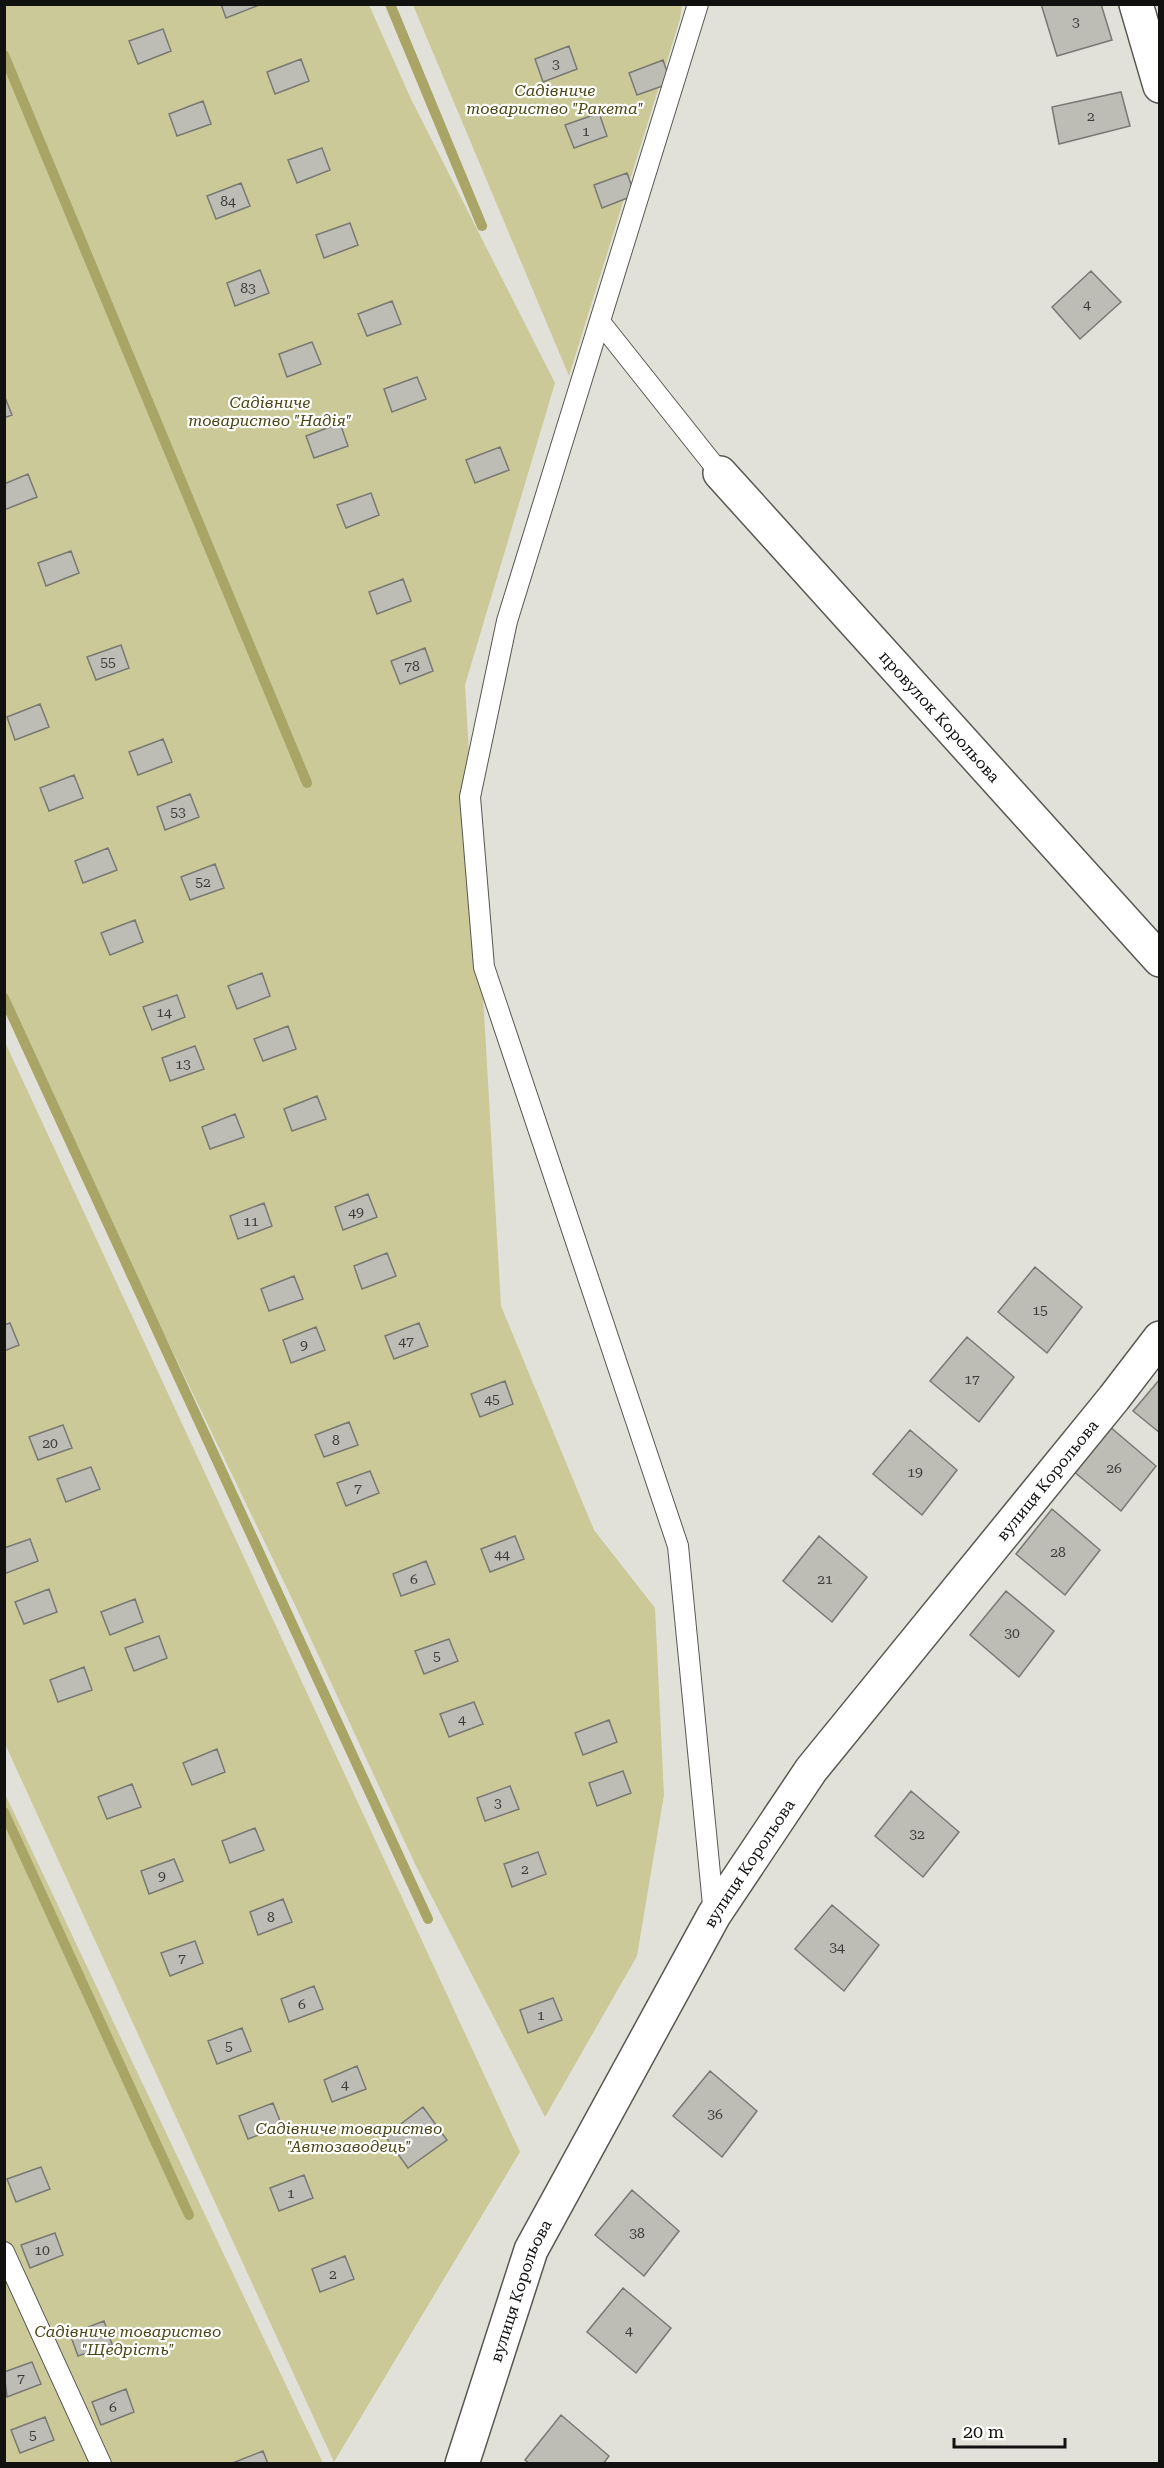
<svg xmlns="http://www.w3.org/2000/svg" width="1164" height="2468" font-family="'Roboto Serif',serif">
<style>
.green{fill:#cbc997}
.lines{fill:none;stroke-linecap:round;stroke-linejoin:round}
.stream{stroke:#a8a566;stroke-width:10}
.building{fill:#bdbdb6;stroke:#797973;stroke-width:1.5}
.lane-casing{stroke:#585853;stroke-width:22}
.street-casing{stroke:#585853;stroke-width:36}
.lane{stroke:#fff;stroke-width:20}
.street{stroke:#fff;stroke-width:33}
.labels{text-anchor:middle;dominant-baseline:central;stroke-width:4.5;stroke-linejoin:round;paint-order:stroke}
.number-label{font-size:14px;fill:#3c3c39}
.park-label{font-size:16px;font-style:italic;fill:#4b4717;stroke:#fffffe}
.street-label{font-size:16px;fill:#11110f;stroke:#fffffe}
</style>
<rect width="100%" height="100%" fill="#e1e1da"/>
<!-- green -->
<path class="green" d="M4 5H369L411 99 555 383 465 685 501 1306 594 1530 655 1608 664 1795 637 1956 545 2117 415 1864 296 1607 56 1110 5 992Z
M413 5H682L680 19 569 376Z
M4 1040 520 2152 334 2462 5 1744Z
M5 1794 323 2463H5Z"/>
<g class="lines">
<!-- stream -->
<path class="stream" d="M390 4 482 226
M4 55 307 783
M4 998 428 1919
M4 1812 189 2215"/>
</g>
<!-- building -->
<path class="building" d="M221 4H259V5L226 18Z
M1041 4H1101L1112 40 1057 56Z
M163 29 171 51 138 64 129 41Z
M569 46 577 69 543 82 535 59Z
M301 59 309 81 275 94 267 72Z
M663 60 671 83 637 95 629 73Z
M1121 92 1130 126 1059 144 1052 107Z
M203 101 211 124 177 136 169 114Z
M599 113 607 136 574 148 565 125Z
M322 148 330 170 297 183 288 160Z
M627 173 635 195 602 208 594 185Z
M241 183 250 206 216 219 207 196Z
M350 223 358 245 324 258 316 235Z
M260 270 269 293 235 306 227 283Z
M1091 271 1121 302 1080 339 1052 307Z
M392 301 401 324 367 336 358 314Z
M312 342 321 364 287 377 279 354Z
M417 377 426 399 392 412 384 389Z
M4 395 12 415 4 418Z
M340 423 348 446 314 458 306 436Z
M500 447 509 470 475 483 466 460Z
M28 474 37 497 4 510V484Z
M371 493 379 515 346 528 337 505Z
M71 551 79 573 46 586 38 563Z
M403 579 411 601 377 614 369 592Z
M121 645 129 668 96 680 87 657Z
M425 648 433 671 400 684 391 661Z
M40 704 49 727 15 740 7 717Z
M163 739 172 762 138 775 129 752Z
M74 775 83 798 49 811 40 788Z
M190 794 199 817 165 830 157 807Z
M108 848 117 870 83 883 75 861Z
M215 864 224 888 190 900 181 877Z
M135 920 143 942 110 955 101 933Z
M262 973 270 996 237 1009 228 986Z
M177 995 185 1017 152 1030 143 1007Z
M288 1026 296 1049 263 1061 254 1039Z
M195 1046 204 1069 170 1081 162 1058Z
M317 1096 326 1119 292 1131 284 1109Z
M235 1114 244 1137 210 1149 202 1127Z
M368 1194 377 1217 343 1230 335 1207Z
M264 1203 272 1226 238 1239 230 1216Z
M387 1253 396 1276 362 1289 354 1266Z
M1035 1267 1082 1307 1047 1353 998 1312Z
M294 1276 303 1299 269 1311 261 1289Z
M10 1323 19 1345 4 1351V1325Z
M419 1323 428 1346 394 1359 385 1336Z
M316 1327 325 1350 291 1363 283 1340Z
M967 1337 1014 1377 979 1422 930 1381Z
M1160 1379V1433L1133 1411Z
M505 1381 513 1404 480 1417 471 1394Z
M349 1422 358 1445 324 1457 315 1435Z
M63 1425 72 1448 38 1460 29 1437Z
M1109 1426 1156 1466 1121 1511 1072 1470Z
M910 1430 957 1470 922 1515 873 1474Z
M91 1467 100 1489 66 1502 57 1479Z
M370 1471 379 1493 346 1506 337 1483Z
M1052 1509 1100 1550 1065 1595 1016 1554Z
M515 1536 524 1559 490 1572 481 1549Z
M819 1536 867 1577 832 1622 783 1581Z
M30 1539 38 1561 4 1574V1548Z
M426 1561 435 1584 401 1596 393 1574Z
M49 1589 57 1612 24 1624 15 1602Z
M1006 1591 1054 1631 1019 1677 970 1635Z
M135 1599 143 1622 110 1635 101 1612Z
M159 1636 167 1658 134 1671 125 1648Z
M449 1639 458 1661 424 1674 415 1651Z
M84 1667 92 1690 58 1702 50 1680Z
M474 1702 483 1724 449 1737 440 1714Z
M609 1720 617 1742 583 1755 575 1733Z
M217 1749 225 1772 192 1785 183 1763Z
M623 1771 631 1793 597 1806 589 1783Z
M132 1784 141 1807 107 1819 98 1797Z
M510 1786 519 1809 485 1821 477 1798Z
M911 1791 959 1832 923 1877 875 1836Z
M255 1828 264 1850 230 1863 222 1841Z
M538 1852 546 1874 512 1887 504 1864Z
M174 1859 183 1881 149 1894 141 1871Z
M283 1899 292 1922 258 1935 250 1912Z
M832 1905 879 1945 844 1991 795 1949Z
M195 1941 203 1963 170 1976 161 1953Z
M314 1986 323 2009 289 2022 281 1999Z
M553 1998 562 2020 528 2033 520 2010Z
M242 2028 251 2051 217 2064 208 2041Z
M357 2066 366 2089 332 2102 324 2080Z
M710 2071 757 2111 722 2157 673 2116Z
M273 2103 282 2126 248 2139 239 2116Z
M423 2107 447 2140 408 2168 385 2136Z
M41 2167 50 2189 16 2202 7 2179Z
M304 2175 313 2198 279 2211 270 2188Z
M632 2190 679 2231 644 2276 595 2235Z
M55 2233 63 2255 30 2268 21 2245Z
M345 2256 354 2279 320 2292 312 2269Z
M623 2288 671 2328 636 2373 587 2332Z
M104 2321 112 2344 78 2356 70 2334Z
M32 2362 41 2384 7 2397 4 2372Z
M126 2389 134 2412 101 2425 92 2402Z
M561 2415 609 2456 603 2464H530L525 2460Z
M45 2417 54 2440 20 2453 11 2430Z
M263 2451 268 2464H230Z"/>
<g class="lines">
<!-- lane casing -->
<g class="lane-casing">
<path id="lane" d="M698 4 507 621 470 797 484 967 678 1546 714 1915
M600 322 720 473
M4 2252 101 2464"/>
</g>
<!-- street casing -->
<g class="street-casing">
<g id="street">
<path d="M1136 4 1160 86"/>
<path id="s1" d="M720 473 1160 960"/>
<path id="s2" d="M462 2464 531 2250 714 1915 811 1770 1114 1398 1160 1338"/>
</g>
</g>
<!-- lane -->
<use href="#lane" class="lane"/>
<!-- street -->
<use href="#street" class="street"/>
</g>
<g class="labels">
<!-- number labels -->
<g class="number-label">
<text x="1076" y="22">3</text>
<text x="556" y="64">3</text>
<text x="1091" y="116">2</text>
<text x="586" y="131">1</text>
<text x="228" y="201">84</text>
<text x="248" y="288">83</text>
<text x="1087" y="304">4</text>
<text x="108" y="662">55</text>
<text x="412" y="666">78</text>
<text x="178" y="812">53</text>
<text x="203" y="882">52</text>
<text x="164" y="1012">14</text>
<text x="183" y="1064">13</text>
<text x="356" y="1212">49</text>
<text x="251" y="1221">11</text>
<text x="1040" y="1310">15</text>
<text x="406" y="1341">47</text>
<text x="304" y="1345">9</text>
<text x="972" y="1379">17</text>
<text x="492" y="1399">45</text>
<text x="336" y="1440">8</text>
<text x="50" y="1443">20</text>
<text x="1114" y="1468">26</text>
<text x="915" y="1472">19</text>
<text x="358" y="1488">7</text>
<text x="1058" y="1552">28</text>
<text x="502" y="1554">44</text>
<text x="414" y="1579">6</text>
<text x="825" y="1579">21</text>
<text x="1012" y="1633">30</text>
<text x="437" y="1656">5</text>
<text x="462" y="1719">4</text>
<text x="498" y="1803">3</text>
<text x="917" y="1834">32</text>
<text x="525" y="1869">2</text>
<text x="162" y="1876">9</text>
<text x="271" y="1917">8</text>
<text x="837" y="1947">34</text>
<text x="182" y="1958">7</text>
<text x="302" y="2004">6</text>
<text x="541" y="2015">1</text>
<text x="229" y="2046">5</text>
<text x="345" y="2084">4</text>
<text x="715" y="2114">36</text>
<text x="291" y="2193">1</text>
<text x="637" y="2233">38</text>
<text x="42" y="2250">10</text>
<text x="333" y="2274">2</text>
<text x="629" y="2330">4</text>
<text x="21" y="2378">7</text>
<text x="113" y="2407">6</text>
<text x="33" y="2435">5</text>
</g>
<!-- park labels -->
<g class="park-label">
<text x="555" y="90">Садівниче<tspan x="555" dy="18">товариство "Ракета"</tspan></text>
<text x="270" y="402">Садівниче<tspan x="270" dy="18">товариство "Надія"</tspan></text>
<text x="349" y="2128">Садівниче товариство<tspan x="349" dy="18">"Автозаводець"</tspan></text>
<text x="128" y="2331">Садівниче товариство<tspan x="128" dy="18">"Щедрість"</tspan></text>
</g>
<!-- street labels -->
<g class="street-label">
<text stroke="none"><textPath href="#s1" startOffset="328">провулок Корольова</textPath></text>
<text stroke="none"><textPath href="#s2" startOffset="1155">вулиця Корольова</textPath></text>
<text stroke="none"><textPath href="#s2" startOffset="669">вулиця Корольова</textPath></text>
<text stroke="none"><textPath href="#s2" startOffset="183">вулиця Корольова</textPath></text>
</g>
</g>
<!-- border -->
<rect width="1164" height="2468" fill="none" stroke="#11110f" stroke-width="12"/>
<!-- scale -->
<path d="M954 2438v9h111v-9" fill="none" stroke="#11110f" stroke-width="3"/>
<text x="963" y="2438" font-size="18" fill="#11110f" stroke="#fffffe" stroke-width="4.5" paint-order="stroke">20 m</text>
</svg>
